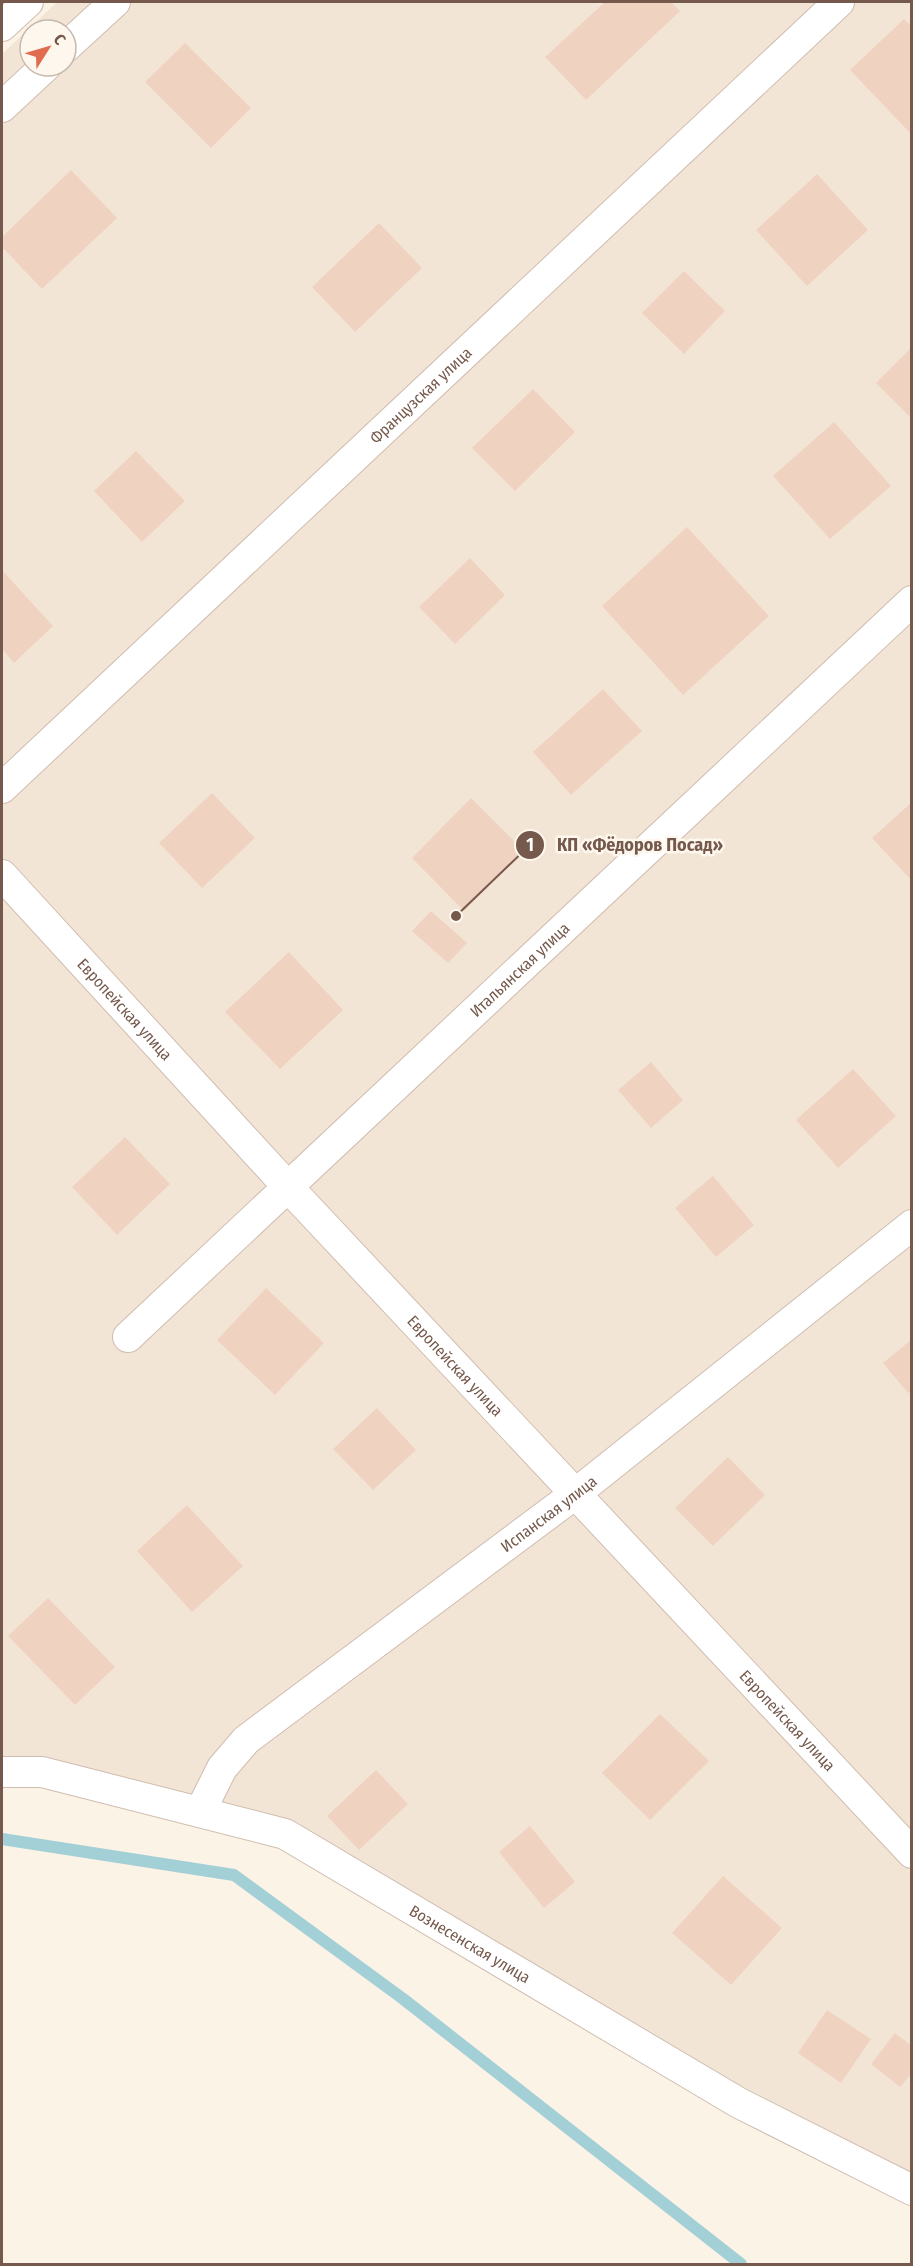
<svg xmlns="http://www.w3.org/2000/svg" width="913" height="2266" font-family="'Fira Sans Condensed',sans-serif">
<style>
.residential{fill:#f3e5d6;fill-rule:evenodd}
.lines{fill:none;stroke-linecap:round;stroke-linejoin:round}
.stream{stroke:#a3d0d6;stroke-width:12}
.building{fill:#f0d2c0}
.street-casing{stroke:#cfbdb0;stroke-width:32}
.street{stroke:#fff;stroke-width:30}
.labels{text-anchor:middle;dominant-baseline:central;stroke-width:5;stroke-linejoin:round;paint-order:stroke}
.street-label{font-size:16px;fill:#75594c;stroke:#fef7ed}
.leader{fill:none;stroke:#75594c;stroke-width:2}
.callout-dot{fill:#75594c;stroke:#fef7ed;stroke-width:2}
.mark-label{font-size:18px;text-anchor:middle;font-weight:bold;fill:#fff}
.callout-label{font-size:18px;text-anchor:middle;font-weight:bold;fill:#75594c;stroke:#fef7ed;stroke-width:5;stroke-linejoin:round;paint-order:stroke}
</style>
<rect width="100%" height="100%" fill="#fcf3e7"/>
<!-- residential -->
<path class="residential" d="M57 2H911V2175L257 1833 2 1766V54ZM30 30H66V66H30Z"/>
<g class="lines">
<!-- stream -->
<path class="stream" d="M2 1839 234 1875 402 1998 741 2264"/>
</g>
<!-- building -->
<path class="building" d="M605 2H671L680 11 586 100 545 57Z
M904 19 912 27V135L850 70Z
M185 43 251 108 211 148 145 82Z
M71 170 117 218 42 289 2 247V237Z
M817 174 868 230 807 286 756 230Z
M379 223 422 268 355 332 312 287Z
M684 271 725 311 684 354 642 313Z
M912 347V419L876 383Z
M533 389 575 432 515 491 472 448Z
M834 422 891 486 830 539 773 476Z
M136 451 185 501 142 542 94 491Z
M687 527 769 616 683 695 602 606Z
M470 558 505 595 455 644 419 607Z
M2 570 53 626 14 663 2 649Z
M603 689 642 731 571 795 533 752Z
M212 793 255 838 202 888 159 843Z
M471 798 524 851 464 911 412 858Z
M912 802V881L872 838Z
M431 911 467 943 448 963 412 931Z
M289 952 343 1010 280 1069 225 1012Z
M651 1062 683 1100 651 1128 618 1090Z
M853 1069 896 1116 838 1168 796 1120Z
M125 1137 170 1184 117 1235 72 1187Z
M713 1176 754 1225 716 1257 675 1208Z
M266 1288 324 1343 275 1395 217 1340Z
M912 1339V1391L908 1393 883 1363Z
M377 1408 416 1450 373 1490 333 1449Z
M728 1457 765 1495 713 1546 675 1508Z
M187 1505 243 1566 192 1612 137 1551Z
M48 1598 115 1667 75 1705 8 1636Z
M660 1714 709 1761 650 1820 602 1773Z
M376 1770 408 1804 359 1850 327 1816Z
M530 1826 575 1882 544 1908 499 1852Z
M723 1876 782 1928 731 1985 672 1933Z
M827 2010 871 2039 841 2083 798 2053Z
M895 2033 912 2046V2073L900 2087 871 2064Z"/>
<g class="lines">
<!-- street casing -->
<g class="street-casing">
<g id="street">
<path d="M2 26 28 2"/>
<path d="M66 47 115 2"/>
<path d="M2 107 46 66"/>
<path id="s1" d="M2 788 839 2"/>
<path id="s2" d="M2 875 288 1187 912 1853"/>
<path id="s3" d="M128 1337 912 601"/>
<path id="s4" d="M2 1772H42L285 1834 739 2103 912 2190"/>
<path id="s5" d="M200 1812 222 1768 246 1740 575 1494 912 1225"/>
</g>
</g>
<!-- street -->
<use href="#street" class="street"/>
</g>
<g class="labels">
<!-- street labels -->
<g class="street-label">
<text stroke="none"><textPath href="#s1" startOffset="574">Французская улица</textPath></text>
<text stroke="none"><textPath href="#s3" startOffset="537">Итальянская улица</textPath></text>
<text stroke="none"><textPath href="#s2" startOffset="182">Европейская улица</textPath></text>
<text stroke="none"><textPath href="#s2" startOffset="668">Европейская улица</textPath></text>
<text stroke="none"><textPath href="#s5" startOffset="464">Испанская улица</textPath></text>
<text stroke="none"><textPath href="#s2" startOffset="1154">Европейская улица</textPath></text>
<text stroke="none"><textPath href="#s4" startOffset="506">Вознесенская улица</textPath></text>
</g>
</g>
<!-- callouts -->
<path class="leader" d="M456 916L530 845"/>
<g class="callout-dot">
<circle cx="456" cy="916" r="6"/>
<circle cx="530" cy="845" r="15"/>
</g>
<g class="mark-label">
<text x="530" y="851">1</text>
</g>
<g class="callout-label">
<text x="640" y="851">КП «Фёдоров Посад»</text>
</g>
<!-- border -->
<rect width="913" height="2266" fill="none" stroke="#75594c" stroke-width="6"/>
<!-- north arrow -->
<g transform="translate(48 48) rotate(53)"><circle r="28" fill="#fef7ed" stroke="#c7b8ad" stroke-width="1.5"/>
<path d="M0-4.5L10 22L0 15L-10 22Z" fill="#e16d51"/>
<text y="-9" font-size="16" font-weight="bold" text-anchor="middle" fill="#75594c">С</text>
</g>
</svg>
